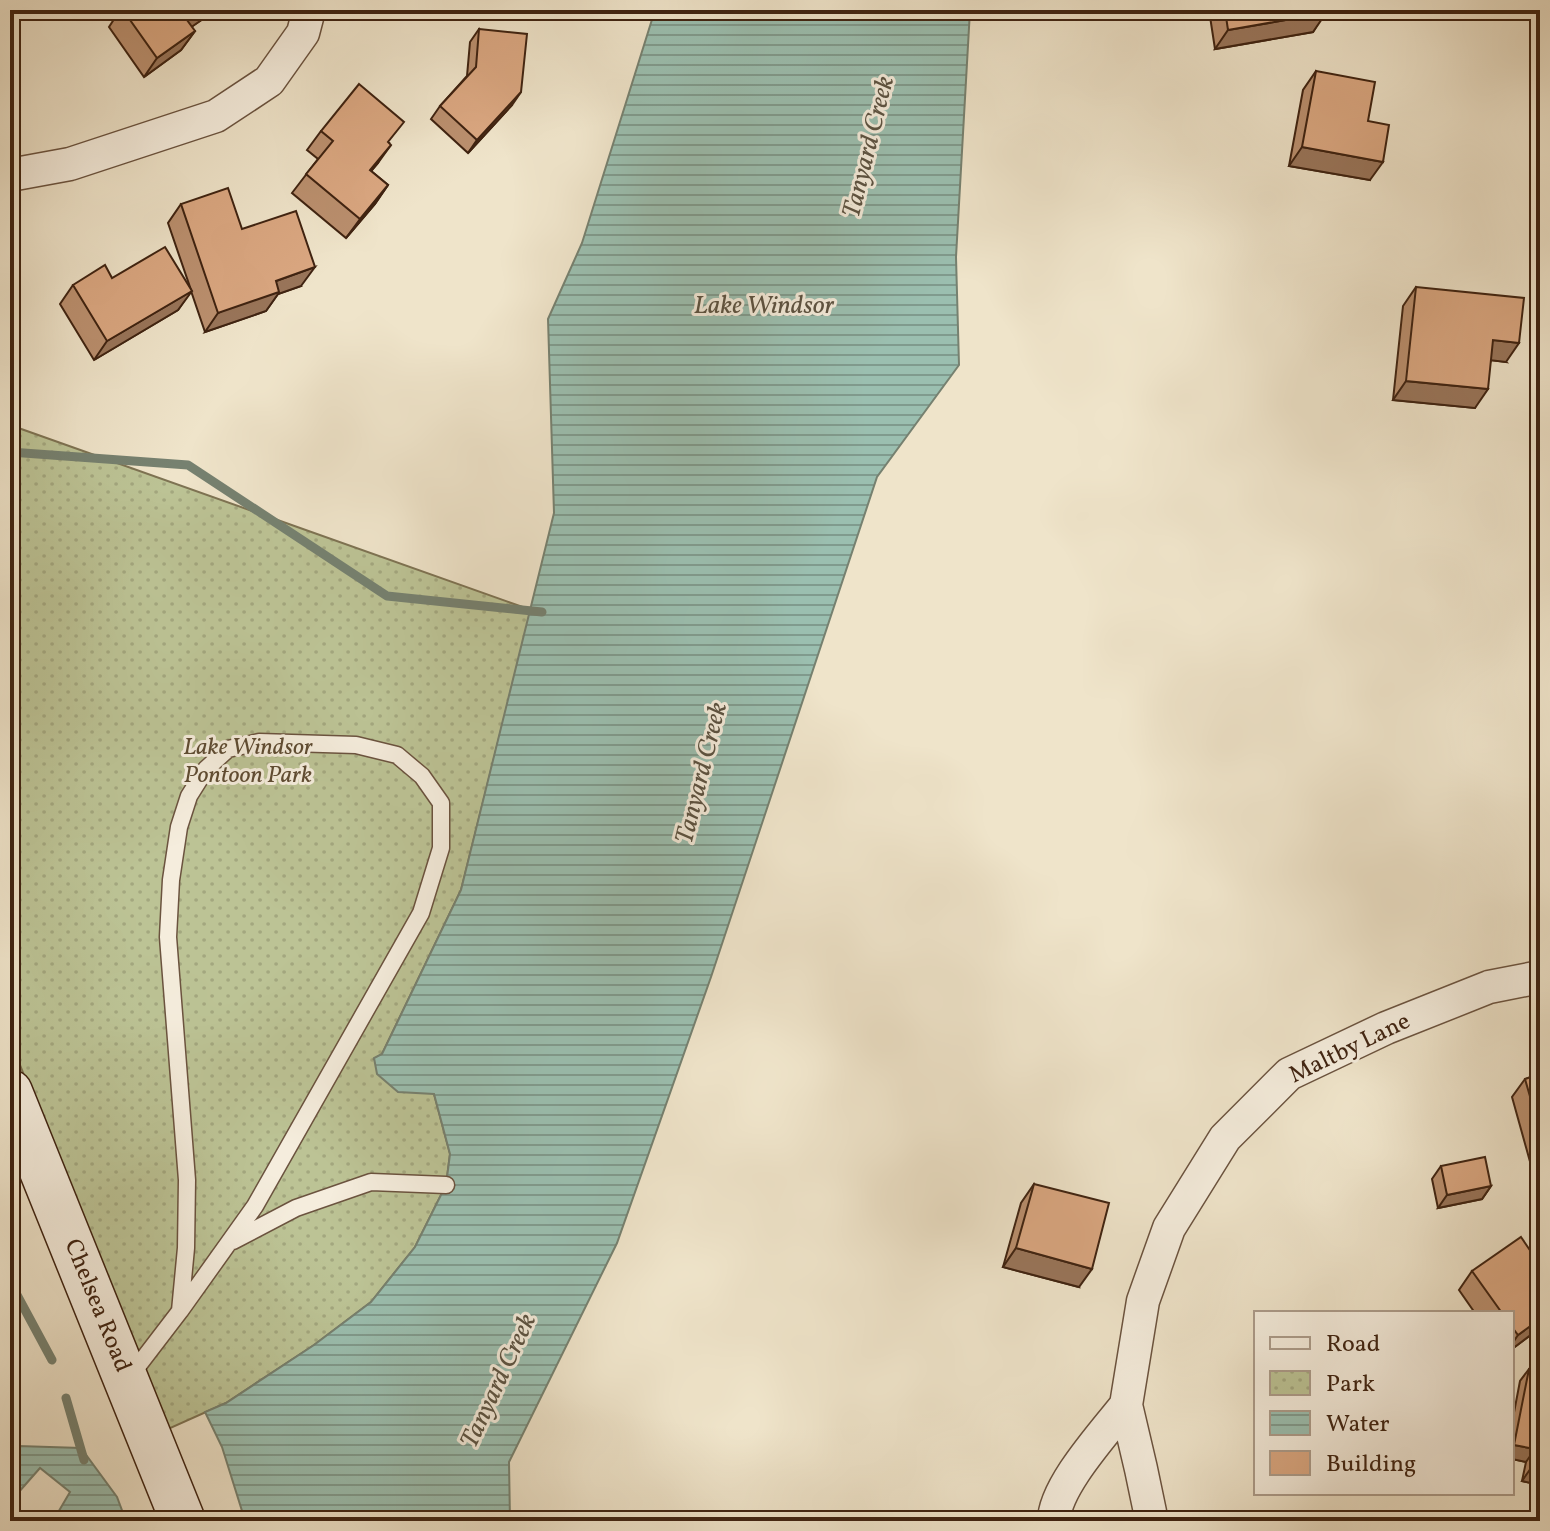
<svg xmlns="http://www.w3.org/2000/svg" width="1550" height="1531" font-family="Vollkorn,serif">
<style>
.park{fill:url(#park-dots);stroke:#7e7353;stroke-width:2}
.water{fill:url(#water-rules);stroke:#768170;stroke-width:2}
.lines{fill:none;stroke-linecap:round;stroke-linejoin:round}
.stream{stroke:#768170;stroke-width:9}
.lane-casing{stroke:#6b533f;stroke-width:19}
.street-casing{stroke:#6b533f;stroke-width:35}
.secondary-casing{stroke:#3f2311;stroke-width:47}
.lane{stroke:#f5eddd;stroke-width:16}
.street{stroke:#f5eddd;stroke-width:32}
.secondary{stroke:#f5eddd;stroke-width:44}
.wall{fill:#bb906f;stroke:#3f2311;stroke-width:2}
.shaded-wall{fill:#99755a;stroke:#3f2311;stroke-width:2}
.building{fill:#daa781;stroke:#3f2311;stroke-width:2}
.labels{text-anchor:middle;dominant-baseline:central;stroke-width:6;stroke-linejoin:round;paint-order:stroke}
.park-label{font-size:24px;font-style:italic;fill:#5e4b32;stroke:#f5eddd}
.street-label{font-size:24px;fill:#3f2311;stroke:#f5eddd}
.water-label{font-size:26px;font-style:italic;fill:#5b5241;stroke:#f5eddd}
</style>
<defs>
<pattern id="park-dots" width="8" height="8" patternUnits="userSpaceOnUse" patternTransform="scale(2)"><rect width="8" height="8" fill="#bcc395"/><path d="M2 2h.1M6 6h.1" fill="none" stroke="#a3a77f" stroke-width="1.8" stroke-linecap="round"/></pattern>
<pattern id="water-rules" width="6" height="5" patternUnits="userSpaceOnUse" patternTransform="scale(2)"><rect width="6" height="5" fill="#9bbfb0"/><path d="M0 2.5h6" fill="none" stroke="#809b8e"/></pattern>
</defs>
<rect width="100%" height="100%" fill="#efe4ca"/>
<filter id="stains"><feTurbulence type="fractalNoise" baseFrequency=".0025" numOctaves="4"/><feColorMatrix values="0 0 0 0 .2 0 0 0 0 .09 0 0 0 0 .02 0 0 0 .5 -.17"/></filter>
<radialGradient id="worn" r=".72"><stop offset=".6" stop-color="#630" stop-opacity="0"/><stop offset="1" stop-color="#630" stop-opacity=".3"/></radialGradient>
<!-- park -->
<path class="park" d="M10 425 531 610 461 890 382 1054 374 1059 434 1094 450 1154 446 1185 415 1247 371 1302 314 1345 226 1403 166 1430 10 1040Z"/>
<!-- water -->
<path class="water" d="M655 10H970L956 257 959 365 877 477 711 977 617 1243 509 1462 510 1521H259L243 1514 222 1447 205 1412 226 1403 314 1345 371 1302 415 1247 446 1185 450 1154 434 1094 398 1092 377 1074 374 1058 382 1054 461 890 554 513 548 319 582 243Z
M18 1446 81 1448 117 1497 126 1521H53L70 1492 40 1468 10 1502V1455Z"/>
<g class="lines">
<!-- stream -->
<path class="stream" d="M10 452 188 465 387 596 542 612
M10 1282 52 1360
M66 1398 84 1460"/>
<!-- lane casing -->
<g class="lane-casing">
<path id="lane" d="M233 1241 296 1208 371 1182 446 1185
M131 1375 180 1311 255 1206 421 913 441 848V803L422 776 397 755 356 745 259 742 228 749 206 769 189 796 179 827 171 880 168 937 187 1180 186 1248 180 1311"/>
</g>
<!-- street casing -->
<g class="street-casing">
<path id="street" d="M10 175 70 164 216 116 269 81 303 33 309 10
M1054 1521C1054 1487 1105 1432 1126 1405
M1149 1521 1150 1512 1141 1469 1126 1405 1143 1301 1169 1228 1225 1138 1289 1074 1386 1028 1489 987 1540 977"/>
</g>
<!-- secondary casing -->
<g class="secondary-casing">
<path id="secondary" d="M10 1092 183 1521"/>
</g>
<!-- lane -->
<use href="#lane" class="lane"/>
<!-- street -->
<use href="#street" class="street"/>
<!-- secondary -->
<use href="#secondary" class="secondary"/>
</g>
<!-- wall -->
<path class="wall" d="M120 10H216L191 27 195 31 181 50 144 77 109 27Z
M1209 10H1326L1313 32 1215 49Z
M479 29 512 105 468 153 431 119 440 106 467 76 470 42Z
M1316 71 1368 121 1370 180 1289 166 1303 90Z
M321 131 389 143 378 163 371 171 388 185 375 204 346 238 292 193 318 159 307 150Z
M181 204 242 229 301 286 278 294 266 311 205 332 191 291 178 310 94 360 60 304 73 285 191 290 168 223Z
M1416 287 1506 362 1491 360 1475 408 1393 400 1403 306Z
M1540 1074V1193L1539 1194 1512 1097 1525 1079Z
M1441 1166 1491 1186 1482 1199 1438 1208 1432 1179Z
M1034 1184 1079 1287 1003 1267 1021 1203Z
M1472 1271 1540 1328 1512 1349V1313H1475L1459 1290Z
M1529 1369 1540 1371V1485L1522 1481 1526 1462 1512 1459V1423L1520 1381Z"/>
<!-- shaded-wall -->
<path class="shaded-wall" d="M202 10H216L174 39 187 20Z
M1326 13 1313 32 1215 49 1228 30Z
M195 31 181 50 144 77 157 58Z
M521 92 512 105 468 153 477 140Z
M391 145 378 163 356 189 370 170Z
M1302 147 1383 162 1370 180 1289 166Z
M388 185 375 204 346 238 360 219Z
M315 267 301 286 278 294 266 311 205 332 218 313 276 281Z
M192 291 178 310 94 360 107 341Z
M1493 340 1519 343 1506 362 1480 359Z
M1406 381 1488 389 1475 408 1393 400Z
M1491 1186 1482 1199 1438 1208 1447 1195Z
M1016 1248 1092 1269 1079 1287 1003 1267Z
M1540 1319V1328L1512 1349V1344L1518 1335Z
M1514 1445 1535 1449 1526 1462 1512 1459V1448Z
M1531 1468 1540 1470V1485L1522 1481Z"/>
<!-- building -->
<path class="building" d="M123 10H202L187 20 195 31 157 58Z
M1225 10H1326V13L1228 30Z
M479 29 527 34 521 92 477 140 440 106 476 67Z
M1316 71 1375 82 1368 121 1389 125 1383 162 1302 147Z
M359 84 404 122 388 142 391 145 370 170 388 185 360 219 306 174 333 141 321 131Z
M228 188 242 229 296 211 315 267 276 281 279 292 218 313 181 204Z
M165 247 192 291 107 341 73 285 105 265 112 278Z
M1416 287 1524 298 1519 343 1493 340 1488 389 1406 381Z
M1540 1074V1131L1525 1079Z
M1485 1157 1491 1186 1447 1195 1441 1166Z
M1034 1184 1109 1203 1092 1269 1016 1248Z
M1521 1237 1540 1265V1319L1518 1335 1512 1327V1313H1502L1472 1271Z
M1529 1369 1540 1371V1470L1531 1468 1535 1449 1514 1445Z"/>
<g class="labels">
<!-- park labels -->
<g class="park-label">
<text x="248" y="748">Lake Windsor<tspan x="248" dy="28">Pontoon Park</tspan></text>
</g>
<!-- street labels -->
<g class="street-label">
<text transform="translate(1350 1049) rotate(-26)">Maltby Lane</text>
<text transform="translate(97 1306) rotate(68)">Chelsea Road</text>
</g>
<!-- water labels -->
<g class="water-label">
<text transform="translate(869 147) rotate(-76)">Tanyard Creek</text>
<text x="764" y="306">Lake Windsor</text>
<text transform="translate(702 773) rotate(-76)">Tanyard Creek</text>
<text transform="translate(499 1381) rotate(-65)">Tanyard Creek</text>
</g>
</g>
<!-- margin -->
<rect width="1550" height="1531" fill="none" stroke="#efe4ca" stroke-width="40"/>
<rect x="12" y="12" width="1526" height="1507" fill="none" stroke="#3f2311" stroke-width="4"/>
<rect x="20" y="20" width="1510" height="1491" fill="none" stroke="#3f2311" stroke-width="2"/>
<!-- legend -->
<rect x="1254" y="1311" width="260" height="184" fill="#f5eddd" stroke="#ac9c8b" stroke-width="2"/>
<rect x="1270" y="1337" width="40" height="12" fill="#f5eddd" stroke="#ac9c8b" stroke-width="2"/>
<text x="1326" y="1351" font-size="24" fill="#3f2311">Road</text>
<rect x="1270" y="1371" width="40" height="24" fill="url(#park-dots)" stroke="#ac9c8b" stroke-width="2"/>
<text x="1326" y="1391" font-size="24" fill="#3f2311">Park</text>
<rect x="1270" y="1411" width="40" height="24" fill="url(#water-rules)" stroke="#ac9c8b" stroke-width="2"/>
<text x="1326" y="1431" font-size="24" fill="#3f2311">Water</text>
<rect x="1270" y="1451" width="40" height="24" fill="#daa781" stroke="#ac9c8b" stroke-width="2"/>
<text x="1326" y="1471" font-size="24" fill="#3f2311">Building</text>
<rect width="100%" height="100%" filter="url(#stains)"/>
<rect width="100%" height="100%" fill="url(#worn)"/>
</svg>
